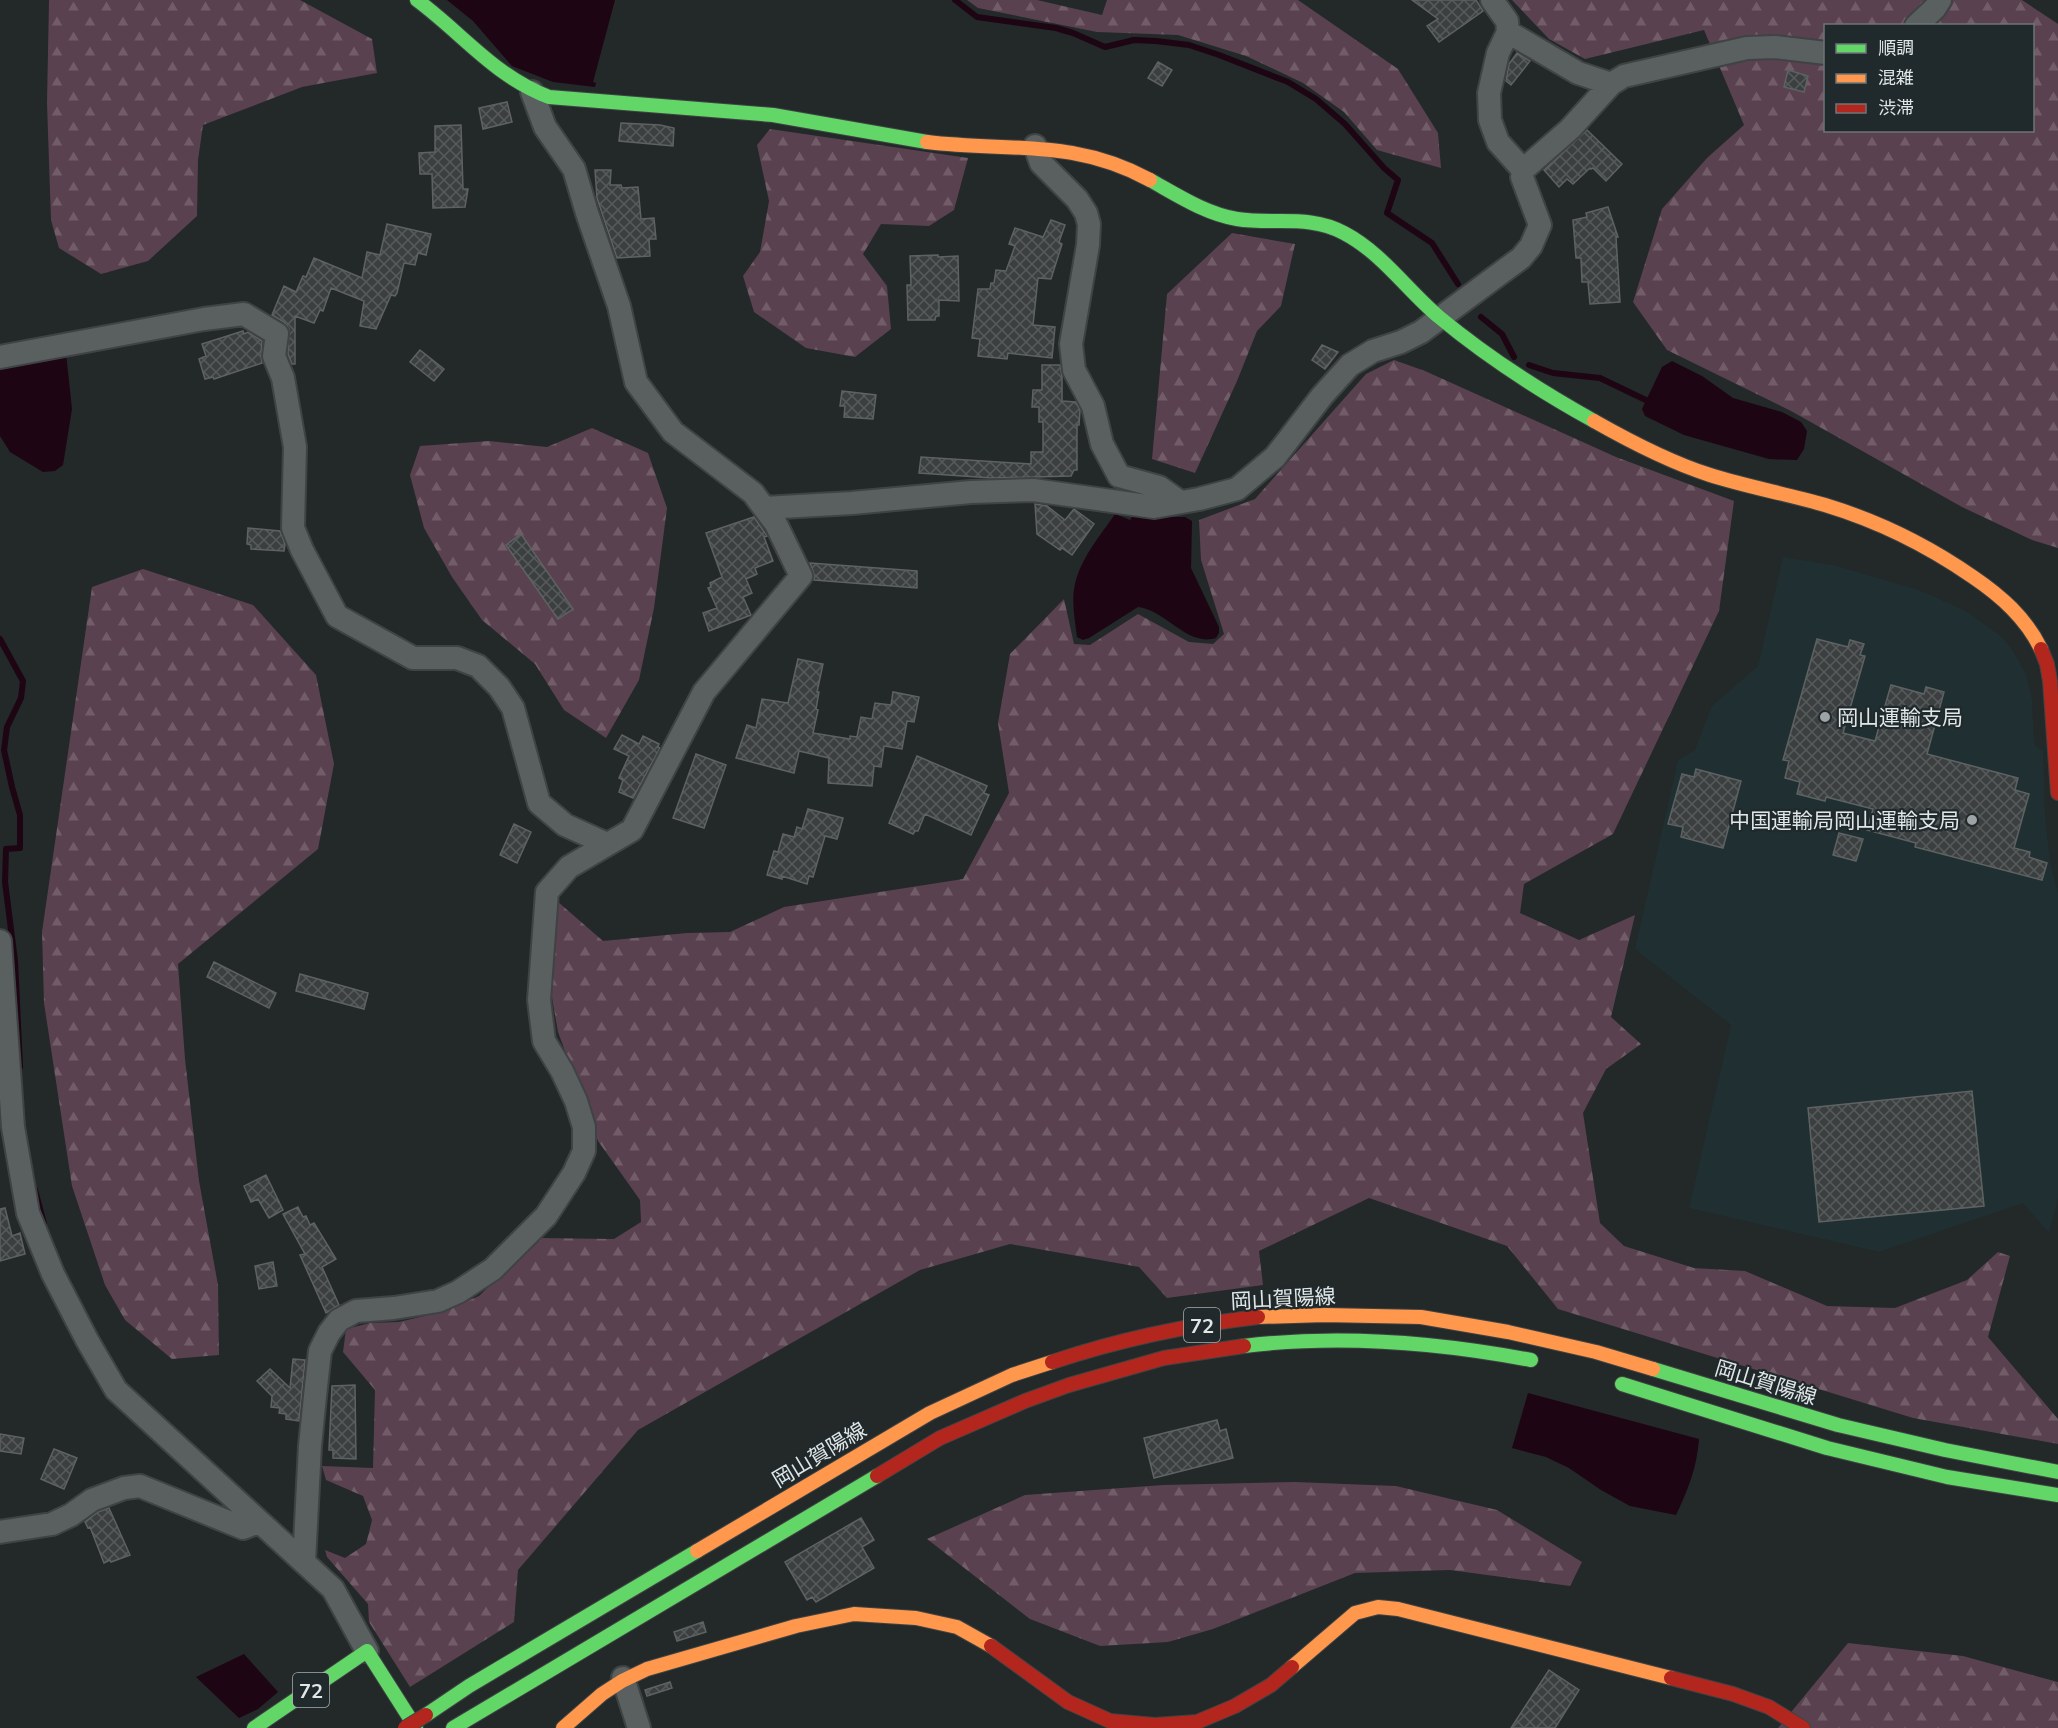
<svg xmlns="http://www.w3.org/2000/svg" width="2058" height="1728" font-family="Mulish,'Noto Sans JP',sans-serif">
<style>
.built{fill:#1f2f32}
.forest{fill:url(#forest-firs);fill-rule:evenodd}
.water{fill:#1d0514}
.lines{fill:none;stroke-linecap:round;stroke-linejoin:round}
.stream{stroke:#1d0514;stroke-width:6}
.building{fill:url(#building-cross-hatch);stroke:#5e6263;stroke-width:1.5}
.street-casing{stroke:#3f4344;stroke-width:26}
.fast-casing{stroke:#3f4344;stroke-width:16}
.slow-casing{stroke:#3f4344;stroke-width:16}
.jam-casing{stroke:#3f4344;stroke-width:16}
.street{stroke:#5a5f5f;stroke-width:22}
.fast{stroke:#63d668;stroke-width:14}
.slow{stroke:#ff974d;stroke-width:14}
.jam{stroke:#b3261e;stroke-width:14}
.jam-bridge-casing{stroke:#3f4344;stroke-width:16;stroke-linecap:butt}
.jam-bridge{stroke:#b3261e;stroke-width:14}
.poi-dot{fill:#9ea4a5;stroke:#20292b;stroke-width:2}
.labels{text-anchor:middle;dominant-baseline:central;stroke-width:4.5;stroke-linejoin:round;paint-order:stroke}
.shield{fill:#20292b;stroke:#a7aeaf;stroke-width:1.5}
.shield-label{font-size:20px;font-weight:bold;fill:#e1e7e8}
.poi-label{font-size:21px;fill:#e1e7e8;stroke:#20292b;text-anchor:start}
.street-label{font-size:21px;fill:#e1e7e8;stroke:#20292b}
</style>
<defs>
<pattern id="forest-firs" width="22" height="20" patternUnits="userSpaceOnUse" patternTransform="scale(1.5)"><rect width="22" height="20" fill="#59414f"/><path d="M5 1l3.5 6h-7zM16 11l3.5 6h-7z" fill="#715c68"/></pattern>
<pattern id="building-cross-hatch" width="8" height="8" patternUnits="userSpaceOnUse" patternTransform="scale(1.5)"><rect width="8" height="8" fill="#3b3f3f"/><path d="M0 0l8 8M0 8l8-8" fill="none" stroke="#575b5b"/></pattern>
</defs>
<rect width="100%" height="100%" fill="#232828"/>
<!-- built -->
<path class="built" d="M1783 557 1833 565 1919 590 1966 611 2002 637 2013 651 2026 674 2032 699 2034 743 2038 748 2043 750 2045 814 2050 862 2058 893V1198L2049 1233 2023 1203 1879 1252 1689 1208 1731 1025 1635 949 1678 760 1695 750 1712 706 1758 666Z"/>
<!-- forest -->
<path class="forest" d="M49 0H300L372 39 377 73 302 87 203 125 198 160 197 216 148 261 101 274 59 248 51 220 47 103Z
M967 0H1037L1102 15 1107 0H1298L1398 69 1438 133 1441 168 1377 150 1344 112 1303 83 1246 56 1178 35 1097 32 978 8Z
M1512 0H2022L2058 24V548L2032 540 1962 507 1791 411 1667 350 1633 302 1662 209 1707 158 1744 125 1704 30 1585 59 1549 39ZM1826 26H2032V130H1826Z
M770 129 968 158 954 210 929 226 881 224 863 254 887 286 891 329 855 357 806 348 754 312 743 276 760 252 769 201 757 145Z
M1232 233 1295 244 1281 306 1257 331 1237 381 1195 473 1152 459 1167 294Z
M1394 360 1425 371 1616 457 1734 501 1719 611 1613 834 1524 884 1520 913 1579 940 1635 915 1611 1017 1641 1044 1606 1069 1583 1113 1600 1223 1624 1246 1694 1268 1745 1271 1827 1306 1895 1308 1967 1280 1998 1252 2010 1256 1988 1337 2058 1419V1444L1913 1418 1558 1309 1507 1246 1369 1198 1259 1251 1263 1285 1167 1298 1139 1267 1010 1244 920 1270 638 1430 518 1570 514 1622 410 1687 369 1622 368 1604 327 1557 325 1550 345 1558 366 1544 372 1520 363 1496 326 1480 322 1466 373 1468 375 1390 343 1352 346 1329 370 1323 399 1322 441 1312 479 1296 539 1238 614 1239 641 1222 640 1200 598 1141 558 1032 551 992 557 901 603 941 687 933 730 932 784 907 963 879 1009 793 998 723 1010 654 1064 599 1074 644 1090 645 1138 614 1189 642 1213 644 1224 634 1201 560 1199 520 1255 499 1366 374Z
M592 428 648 453 667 508 654 608 639 680 606 738 564 710 535 664 482 620 452 577 424 528 410 475 420 446 489 441 547 447Z
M143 569 253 605 316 675 334 764 318 849 178 964 185 1059 199 1181 218 1285 219 1355 172 1359 125 1320 105 1285 72 1186 44 1003 42 932 92 587Z
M1295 1482 1396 1486 1497 1510 1582 1562 1570 1586 1450 1570 1355 1573 1213 1629 1168 1642 1100 1646 1030 1619 927 1539 1025 1495 1163 1485Z
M1848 1643 1963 1656 2058 1682V1728H1778Z"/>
<!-- water -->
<path class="water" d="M447 0H615L593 82 596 83 595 87 553 82 512 66 473 21Z
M66 353 72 409 63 465 55 471 43 472 10 452 0 436V365Z
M1672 361 1702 376 1733 398 1782 412 1801 422 1807 431 1804 449 1797 460 1769 459 1684 435 1645 416 1642 409 1662 367Z
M1115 514 1130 520 1132 517H1185L1192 521 1191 568 1219 627V633L1216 638C1187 647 1166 610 1138 607L1089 638 1083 640 1077 637C1075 620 1071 601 1075 584 1081 558 1100 536 1115 514Z
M1528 1393 1699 1439C1697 1467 1688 1490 1676 1515L1630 1506 1601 1490 1569 1468 1546 1457 1512 1448Z
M244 1654 278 1692 258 1709 239 1718 196 1677Z"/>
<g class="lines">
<!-- stream -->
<path class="stream" d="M955 0 977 17 1056 28 1073 33 1105 47 1134 40 1156 41 1189 45 1219 55 1288 82 1316 99 1345 124 1384 168 1398 180 1387 213 1432 243 1458 284
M1481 317 1502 334 1514 357
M1529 365 1553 373 1600 378 1652 403
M0 639 23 681 21 698 7 727 4 750 12 787 20 815V848L6 849 5 882 15 961 20 1067
M35 1190 44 1224"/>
</g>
<!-- building -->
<path class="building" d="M1412 0H1476L1483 11 1439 42 1427 26 1438 19Z
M1517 53 1530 61 1511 85 1506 81 1509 64Z
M1158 62 1172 70 1162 86 1148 78Z
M1788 70 1808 76 1804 92 1784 87Z
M507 102 512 122 483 129 479 108Z
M621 123 660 125 674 128 673 146 619 141Z
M461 125 463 189H468L465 207 433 208 432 174H420L419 153 435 152V126Z
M1587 130 1622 164 1606 181 1593 168 1591 169 1590 168 1573 184 1567 179 1559 187 1544 170Z
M595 170H611L610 185H621L622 188 638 187 641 219 654 218 656 239H649L650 256 617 258 597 198Z
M1608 207 1618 237H1616L1620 302 1590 304 1588 282H1582L1581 258H1576L1573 220 1587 217 1586 213Z
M1051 220 1065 225 1059 242 1062 244 1051 279 1038 278 1033 325 1055 327 1052 358 1008 353 1007 359 978 356 980 339 972 338 978 289H990L991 283H994L996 270 1006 271 1015 246 1009 244 1015 228 1043 237Z
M387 224 431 234 426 255 418 253 415 265 404 263 397 293 395 296 391 295 376 329 360 326 364 301 331 288 323 311 320 310 314 323 295 316V364H292L288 354 289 329 284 322 272 315 284 286 296 292 303 276 306 277 314 258 362 278 367 252 380 255Z
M938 255V257L958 256 959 301 939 300V316H936L935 320H908L907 285H911L910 256Z
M243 331 244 334 248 332 262 341 261 354 262 363 214 379 213 377 205 379 199 359 206 356 202 344Z
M1322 345 1338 352 1325 369 1312 360Z
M420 350 444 369 434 381 410 362Z
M1042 365H1060L1062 377V401L1076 402 1080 410 1079 425H1077V470H1074L1071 476 992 478 919 473 921 457 1031 464V452H1043V422H1039V407H1032L1033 390H1042Z
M842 391 876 395 873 419 844 417 845 406H840Z
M1035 504 1047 506 1065 520 1074 509 1094 524 1072 555 1062 548 1060 550 1037 534Z
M754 517 767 536 764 537 773 561 755 568 757 574 746 579 752 593 743 597 751 615 709 631 703 613 717 608 708 588 711 587 710 583 722 577 706 533Z
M248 528 280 531 285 544 284 551 251 549V545L247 544Z
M521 534 573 609 558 619 506 545Z
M810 563 917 571V588L814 580 813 571Z
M1817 639 1848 647 1850 640 1864 644 1860 655 1865 656 1843 733 1875 741 1891 685 1924 694 1926 687 1944 692 1927 754 2018 778 2015 790 2029 794 2014 848 2030 852 2029 857 2047 863 2042 880 1915 847 1916 843 1867 830 1873 809 1826 797 1825 801 1797 794 1800 782 1785 778 1789 761 1783 760Z
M798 659 823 664 817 692H819L816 709 818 710 813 733 850 739V736L857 737 861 717 872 719 875 703 891 705 893 692 919 697 914 722 907 721 902 749 884 746 881 767 874 766 872 786 828 783 829 758 799 751 794 773 736 758 747 725 756 728 762 699 788 703Z
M622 735 639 744 643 736 659 744 658 747 660 748 633 798 619 792 623 780 619 778 629 756 614 749Z
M696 754 726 765 704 828 673 818Z
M917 756 987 786 984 793 989 795 971 835 925 814 918 831H915L913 834 889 823Z
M1696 769 1741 781 1723 848 1681 837 1683 827 1668 824 1682 774 1694 777Z
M808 809 843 818 837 839 825 836 813 877 809 876 807 884 782 876V879L767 875 774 851 778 852 783 834 794 837 797 827 802 829Z
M514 824 531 832 517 863 500 855Z
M1839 833 1863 839 1856 861 1833 855Z
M214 962 276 993 269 1008 207 977Z
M300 974 368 993 364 1009 296 991Z
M1972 1091 1984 1206 1819 1222 1808 1108Z
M266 1175 283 1210 269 1218 258 1199 251 1202 244 1186Z
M298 1207 303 1217 306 1216 310 1225 314 1223 336 1259 322 1267 339 1305 326 1313 300 1255 305 1254 283 1214Z
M5 1208 12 1236 20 1233 25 1254 0 1261V1209Z
M273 1262 277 1286 259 1289 255 1266Z
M293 1359 305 1360 299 1421 286 1419V1414L279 1413 280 1408 271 1407 272 1396 257 1381 270 1369 290 1388Z
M355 1385 356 1459 333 1458V1450H329L332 1386Z
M1217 1420 1220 1431 1226 1429 1233 1458 1154 1478 1144 1438Z
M0 1434 24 1438 21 1454 0 1451Z
M54 1449 77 1458 64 1489 41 1479Z
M109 1508 130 1555 111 1562 110 1560 104 1563 90 1527 88 1528 85 1522 98 1512Z
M861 1518 874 1540 862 1547 874 1568 816 1602 812 1597 807 1600 785 1562Z
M703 1622 706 1632 677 1641 674 1632Z
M1549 1670 1579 1690 1555 1728H1511Z
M670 1682 672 1688 647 1696 645 1690Z"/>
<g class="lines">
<!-- street casing -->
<g class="street-casing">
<path id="street" d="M1916 26 1935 8 1940 0
M1508 32 1578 73 1611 84
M1035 146 1041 163 1077 199 1086 213 1089 224 1088 245 1071 344 1074 370 1093 406 1102 444 1119 476 1159 487 1180 502
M1523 170 1570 129 1611 84 1624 76 1747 48 1775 47 1826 53
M0 357 204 319 244 314 277 334 274 356 283 378 295 447 293 528 302 550 337 616 413 658H457L478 666 499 687 513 708 539 803 565 825 607 844
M764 508 852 503 971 492 1033 490 1154 507 1199 499 1237 489 1275 457 1322 396 1350 365 1373 351 1401 342 1421 332 1521 258 1531 246 1540 225 1522 177 1523 170 1498 142 1490 120 1489 93 1498 53 1508 32 1507 21 1492 0
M0 941 13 1127 28 1213 53 1274 87 1340 116 1390 333 1589 367 1651
M0 1532 52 1524 71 1515 92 1500 124 1488 140 1486 243 1528 259 1522
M304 1562 310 1446 315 1396 320 1351 329 1333 339 1320 356 1311 394 1308 438 1301 458 1292 493 1269 546 1216 574 1173 584 1151V1127L576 1101 562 1071 544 1041 539 1000 547 892 569 867 632 830 704 692 801 576 776 524 753 493 673 432 636 382 619 306 587 213 574 169 545 127 532 92
M623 1678 639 1728"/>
</g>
<!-- fast casing -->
<g class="fast-casing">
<path id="fast" d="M417 0C464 35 493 75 549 97L773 115 927 142
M1150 180C1177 195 1206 214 1237 219 1274 225 1309 214 1344 233 1382 253 1407 290 1439 317 1487 357 1540 391 1594 421
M1244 1346C1341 1334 1436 1342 1531 1360
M1653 1369 1838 1425 1945 1450 2058 1472
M1622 1384 1827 1448 1947 1477 2058 1495
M426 1715 469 1686 697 1551
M254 1728 367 1651 416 1728
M453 1728 877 1476"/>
</g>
<!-- slow casing -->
<g class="slow-casing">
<path id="slow" d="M927 142C1010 152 1072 138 1150 180
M1594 421C1631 442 1669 462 1710 475 1748 487 1787 494 1825 505 1878 521 1927 545 1973 577 2001 596 2026 618 2041 649
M1258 1317 1325 1315 1421 1317 1508 1332 1596 1352 1653 1369
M697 1551 930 1413 1012 1375 1052 1362
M1292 1667 1355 1613 1378 1607 1398 1609 1671 1678
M563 1728 602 1694 622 1681 647 1669 796 1626 854 1614 916 1618 957 1627 991 1646"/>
</g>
<!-- jam casing -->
<g class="jam-casing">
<path id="jam" d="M2041 649 2047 664 2050 681 2058 793
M1052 1362C1118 1340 1188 1325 1258 1317
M877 1476 940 1438 1025 1401 1069 1385 1164 1358 1244 1346
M991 1646 1068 1702 1110 1721 1155 1725 1197 1722 1235 1706 1271 1685 1292 1667
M1671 1678 1733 1694 1769 1707 1803 1728"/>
</g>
<!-- street -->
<use href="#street" class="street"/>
<!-- fast -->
<use href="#fast" class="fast"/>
<!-- slow -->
<use href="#slow" class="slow"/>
<!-- jam -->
<use href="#jam" class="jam"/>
<!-- jam-bridge casing -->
<g class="jam-bridge-casing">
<path id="jam-bridge" d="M405 1728 426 1715"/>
</g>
<!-- jam-bridge -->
<use href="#jam-bridge" class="jam-bridge"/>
</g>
<!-- markers -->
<g class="poi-dot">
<circle cx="1825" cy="717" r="6"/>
<circle cx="1972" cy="820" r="6"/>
</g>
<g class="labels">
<!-- shield labels -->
<g class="shield">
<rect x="1184" y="1308" width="36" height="34" rx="4.5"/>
<rect x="293" y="1673" width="36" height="34" rx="4.5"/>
</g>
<g class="shield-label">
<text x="1202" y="1325">72</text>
<text x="311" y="1690">72</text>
</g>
<!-- poi labels -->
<g class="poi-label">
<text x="1837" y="717">岡山運輸支局</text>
<text x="1960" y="820" text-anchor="end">中国運輸局岡山運輸支局</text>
</g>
<!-- street labels -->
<g class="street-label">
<text transform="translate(1283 1298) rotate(-3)">岡山賀陽線</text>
<text transform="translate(1766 1382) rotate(17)">岡山賀陽線</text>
<text transform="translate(819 1454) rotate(-31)">岡山賀陽線</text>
</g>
</g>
<!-- legend -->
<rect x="1824" y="24" width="210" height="108" fill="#20292b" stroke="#6d7577" stroke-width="1.5"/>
<rect x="1836" y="44" width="30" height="9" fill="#63d668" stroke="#6d7577" stroke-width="1.5"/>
<text x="1878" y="54" font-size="18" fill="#e1e7e8">順調</text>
<rect x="1836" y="74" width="30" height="9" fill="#ff974d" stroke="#6d7577" stroke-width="1.5"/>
<text x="1878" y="84" font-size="18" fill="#e1e7e8">混雑</text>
<rect x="1836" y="104" width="30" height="9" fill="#b3261e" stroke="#6d7577" stroke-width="1.5"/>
<text x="1878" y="114" font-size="18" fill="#e1e7e8">渋滞</text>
</svg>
